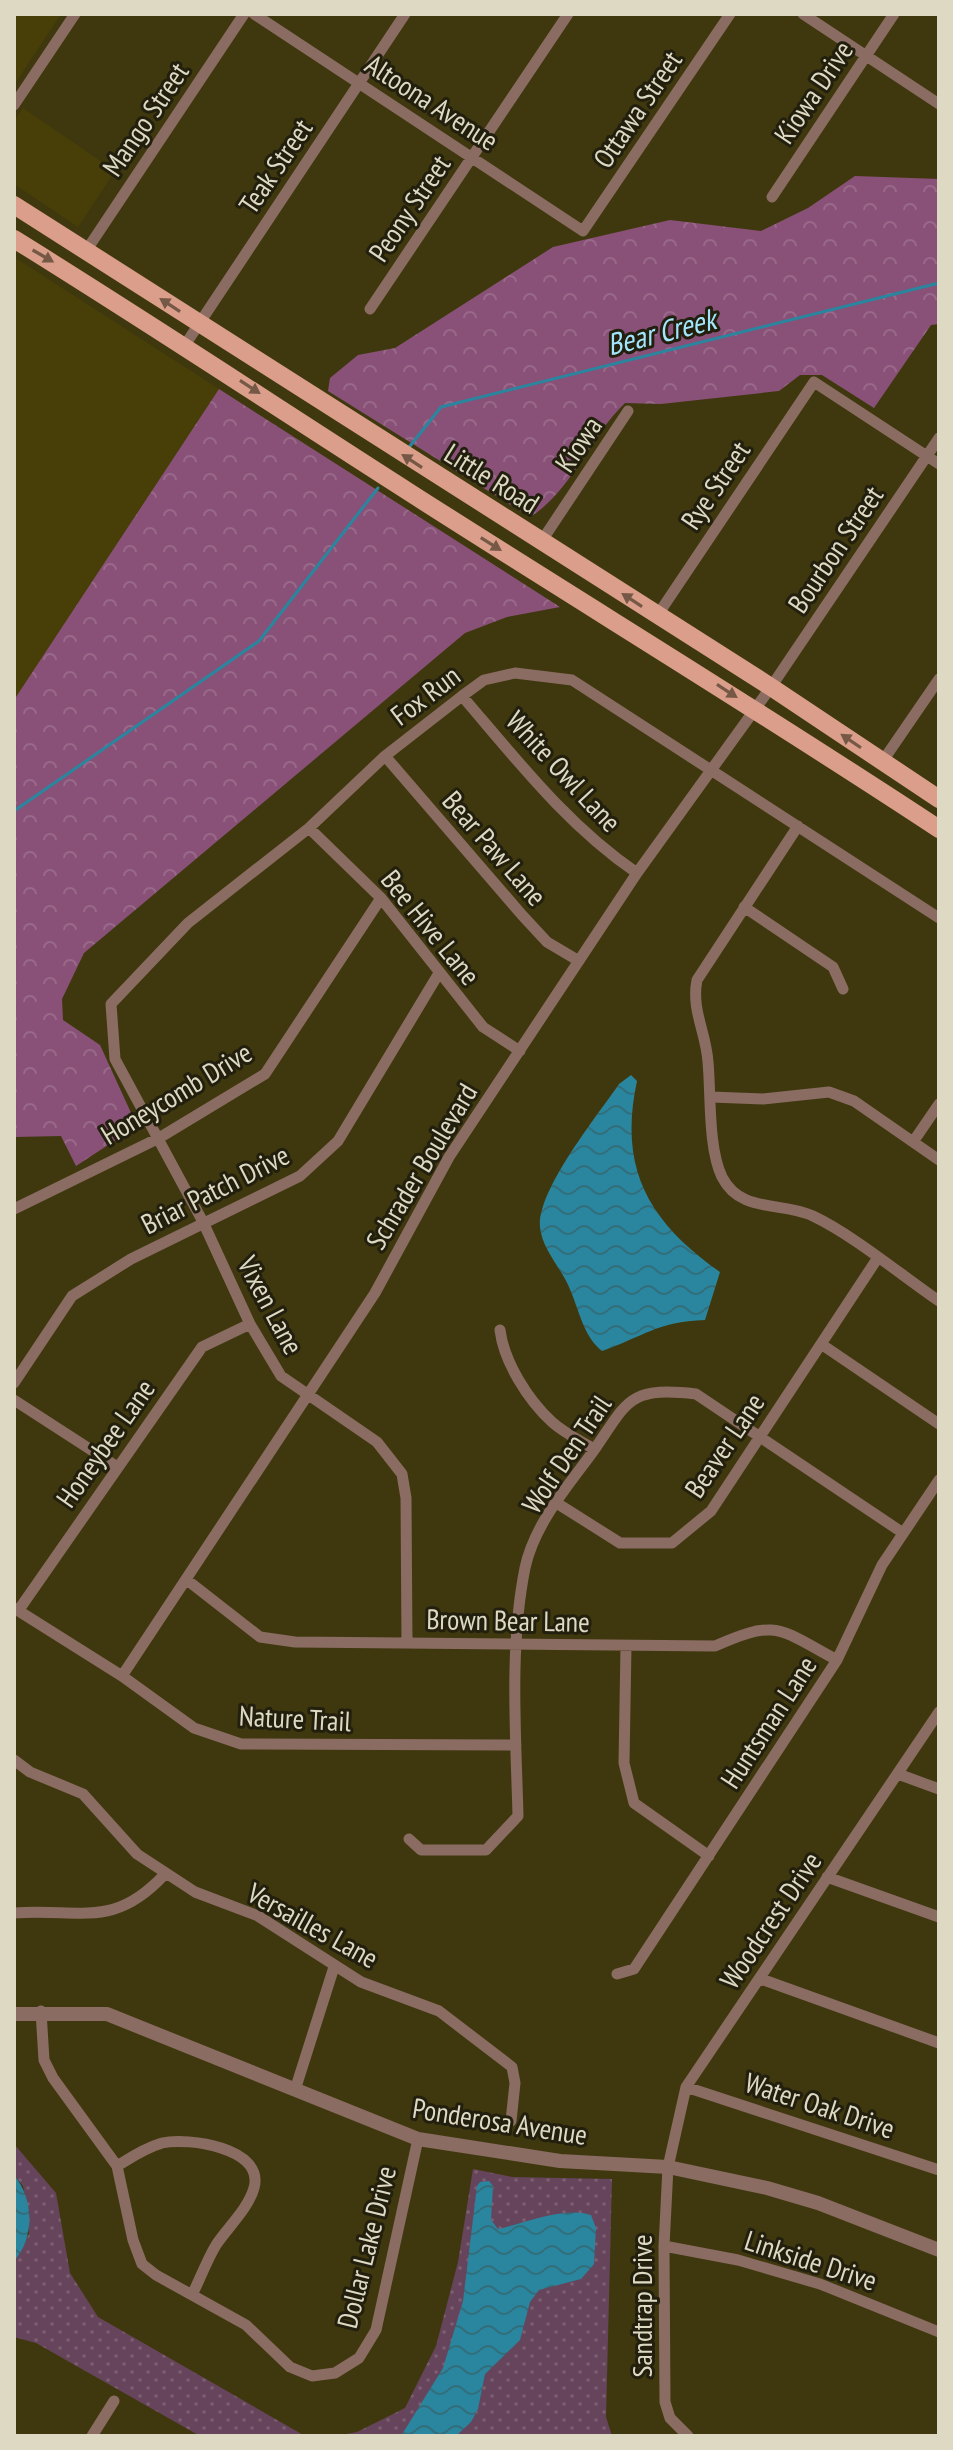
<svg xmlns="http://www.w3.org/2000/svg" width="953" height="2450" font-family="'PT Sans Narrow',sans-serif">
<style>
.built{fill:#473e08}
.grass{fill:url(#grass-dots)}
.forest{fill:url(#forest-crowns)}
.water{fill:url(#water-waves)}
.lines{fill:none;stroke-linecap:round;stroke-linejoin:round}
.stream{stroke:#29869e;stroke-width:3}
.minor{stroke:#8a6c62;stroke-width:11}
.tertiary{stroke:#8a6c62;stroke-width:14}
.primary{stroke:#da9e8a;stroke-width:18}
.oneway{fill:#755846}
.labels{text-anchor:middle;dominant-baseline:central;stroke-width:6;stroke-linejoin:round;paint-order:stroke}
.street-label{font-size:28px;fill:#ddd9c3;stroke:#221f0e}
.water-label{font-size:30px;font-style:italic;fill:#a3e6fb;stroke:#221f0e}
</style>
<defs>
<pattern id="grass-dots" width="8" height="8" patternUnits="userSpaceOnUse" patternTransform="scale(2)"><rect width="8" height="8" fill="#66445b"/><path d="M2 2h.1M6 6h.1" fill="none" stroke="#7b5e71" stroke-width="1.8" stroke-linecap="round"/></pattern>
<pattern id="forest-crowns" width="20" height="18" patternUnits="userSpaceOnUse" patternTransform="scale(2)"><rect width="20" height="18" fill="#895178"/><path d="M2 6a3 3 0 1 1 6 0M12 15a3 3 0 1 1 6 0" fill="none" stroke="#99698a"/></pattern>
<pattern id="water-waves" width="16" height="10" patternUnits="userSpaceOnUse" patternTransform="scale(2)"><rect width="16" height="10" fill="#29869e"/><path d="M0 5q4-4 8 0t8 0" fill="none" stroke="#326e7b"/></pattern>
</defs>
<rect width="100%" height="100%" fill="#3f380e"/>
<!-- built -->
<path class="built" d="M14 14H61L14 85Z
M23 108 115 171 78 227 14 184V121Z
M14 257 219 389 14 700Z"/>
<!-- grass -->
<path class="grass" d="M14 2144 56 2193 70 2273 98 2317 305 2436H200L36 2343 14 2337V2261L29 2234V2216L23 2186 14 2175Z
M473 2169 512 2177 612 2179 606 2417 612 2436H335L357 2432 405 2408 436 2346 458 2262Z"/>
<!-- forest -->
<path class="forest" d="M855 176 939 179V324L931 325 874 408 822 375H800L779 391 661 404 625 403C590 436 571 492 530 517L328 391 330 378 358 355 395 348 553 247 670 220 761 231 808 208Z
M219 389 560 607 507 617 465 633 84 953 62 999 63 1020 100 1045 137 1126 76 1166 61 1136 14 1137V700Z"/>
<!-- water -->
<path class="water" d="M631 1075 637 1081C618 1169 649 1222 720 1272L705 1320C656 1322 645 1336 602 1351 583 1336 579 1309 569 1287 561 1268 542 1249 540 1227 537 1190 598 1115 619 1084Z
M14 2175C34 2199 35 2238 14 2261Z
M489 2181 493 2186 491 2220 498 2229C525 2223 564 2206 591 2215L596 2228 594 2264 581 2279 539 2290 530 2302 520 2340 485 2374 478 2409 471 2422 456 2436H401L443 2368 463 2301 477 2186 480 2182Z"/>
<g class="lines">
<!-- stream -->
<path class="stream" d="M410 446 441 407 939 283
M14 811 259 641 378 488"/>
<!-- minor -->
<path class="minor" d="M254 14 583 231 730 14
M803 14 939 104
M14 105 75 14
M772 197 894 14
M86 251 244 14
M370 309 568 14
M185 345 405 14
M541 542 628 411
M657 616 814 382 939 464
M462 696C517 760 567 825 637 873
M385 756 522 915 547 942 579 961
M882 762 939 679
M798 826 697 980C691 1010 706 1032 708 1062 711 1094 708 1148 722 1177 741 1214 781 1201 813 1216 853 1235 901 1275 939 1301
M309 828 381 898 483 1027 520 1051
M744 907 833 967 843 989
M711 1097 763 1099 829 1092 854 1101 939 1160
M913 1142 939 1104
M14 1209 159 1138 265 1074 381 898
M500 1330C504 1362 528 1400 552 1422 564 1433 581 1441 594 1449
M821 1344 939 1424
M14 1383 72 1296 131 1259 300 1176 338 1141 439 973
M14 1400 116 1466
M555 1502 620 1543H672L711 1511 877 1259
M187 1580 260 1637 295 1642 715 1646C778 1618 779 1629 837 1660
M14 1608 122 1676 194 1728 241 1744 516 1745
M18 1611 202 1347 250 1324
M407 1643 406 1498 402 1474 377 1442 281 1376 250 1324 203 1222 115 1059 111 1004 188 923 309 828 385 756 462 696 484 680 515 673 572 680 939 918
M626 1646 624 1763 634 1803 709 1856
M122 1676 375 1293 449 1157 637 873 771 687 939 438
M14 1760 30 1772 83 1794 137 1854 195 1892 258 1916 361 1982 439 2011 512 2067 515 2083 511 2121
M898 1774 939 1789
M409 1839 421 1850H486L518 1816C516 1736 509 1647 525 1568 534 1525 567 1487 592 1453 628 1402 626 1386 696 1394L903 1533
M827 1877 939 1917
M14 1913C81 1908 113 1930 165 1874
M617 1974 634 1969 837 1660 882 1565 939 1480
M761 1979 939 2043
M41 2011 44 2060 53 2078 117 2166 133 2240 142 2264 156 2275 246 2325 290 2367 312 2376 335 2373 359 2358 376 2330 418 2139
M686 2087 939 2170
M295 2090 334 1967
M117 2166C132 2157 145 2148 162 2143 188 2137 265 2148 254 2188 248 2209 228 2227 216 2245 207 2260 200 2279 192 2295
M664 2246 738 2260 820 2284 939 2332
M92 2436 114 2401
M688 2436 670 2418 665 2402 664 2246 668 2167 686 2087 939 1712"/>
<!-- tertiary -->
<path class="tertiary" d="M14 2014H107L418 2139 560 2161 668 2167 767 2188 818 2203 939 2250"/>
<!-- primary -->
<path class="primary" d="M14 205 771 687 939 799
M14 239C148 322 279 409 412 494 587 606 765 714 939 829"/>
</g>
<!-- one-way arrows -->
<defs><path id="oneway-solid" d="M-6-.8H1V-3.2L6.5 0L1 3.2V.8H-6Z" transform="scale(2)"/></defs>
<g class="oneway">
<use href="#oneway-solid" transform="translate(43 256) rotate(30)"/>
<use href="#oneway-solid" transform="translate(170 305) rotate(-147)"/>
<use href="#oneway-solid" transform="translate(250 387) rotate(33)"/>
<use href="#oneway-solid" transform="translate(412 461) rotate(-147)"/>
<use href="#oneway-solid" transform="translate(491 544) rotate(32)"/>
<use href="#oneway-solid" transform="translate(632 600) rotate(-147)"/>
<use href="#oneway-solid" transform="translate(727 691) rotate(33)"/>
<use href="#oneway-solid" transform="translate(851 741) rotate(-146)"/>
</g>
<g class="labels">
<!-- street labels -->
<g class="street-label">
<text transform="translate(813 92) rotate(-56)">Kiowa Drive</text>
<text transform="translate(432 102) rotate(33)">Altoona Avenue</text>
<text transform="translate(637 109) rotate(-56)">Ottawa Street</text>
<text transform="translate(145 119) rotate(-56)">Mango Street</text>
<text transform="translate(275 166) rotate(-56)">Teak Street</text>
<text transform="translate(409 208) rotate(-56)">Peony Street</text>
<text transform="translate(578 444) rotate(-56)">Kiowa</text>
<text transform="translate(492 478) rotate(32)">Little Road</text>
<text transform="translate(715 485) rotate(-56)">Rye Street</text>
<text transform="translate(835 549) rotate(-56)">Bourbon Street</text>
<text transform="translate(425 695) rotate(-37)">Fox Run</text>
<text transform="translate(564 771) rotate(47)">White Owl Lane</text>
<text transform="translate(495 848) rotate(49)">Bear Paw Lane</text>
<text transform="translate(431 927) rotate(51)">Bee Hive Lane</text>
<text transform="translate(176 1093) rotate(-31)">Honeycomb Drive</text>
<text transform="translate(421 1166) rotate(-59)">Schrader Boulevard</text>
<text transform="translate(215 1189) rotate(-27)">Briar Patch Drive</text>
<text transform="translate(271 1305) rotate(62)">Vixen Lane</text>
<text transform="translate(105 1443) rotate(-55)">Honeybee Lane</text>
<text transform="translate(724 1445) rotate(-56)">Beaver Lane</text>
<text transform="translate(566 1454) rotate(-56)">Wolf Den Trail</text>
<text transform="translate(508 1620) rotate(1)">Brown Bear Lane</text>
<text transform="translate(295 1718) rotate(3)">Nature Trail</text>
<text transform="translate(768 1722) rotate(-57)">Huntsman Lane</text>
<text transform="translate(770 1920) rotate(-56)">Woodcrest Drive</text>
<text transform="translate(313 1925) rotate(29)">Versailles Lane</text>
<text transform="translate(820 2105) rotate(18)">Water Oak Drive</text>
<text transform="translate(500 2121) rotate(9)">Ponderosa Avenue</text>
<text transform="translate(366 2247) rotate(-76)">Dollar Lake Drive</text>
<text transform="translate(811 2260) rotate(18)">Linkside Drive</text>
<text transform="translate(641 2306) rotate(-90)">Sandtrap Drive</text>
</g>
<!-- water labels -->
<g class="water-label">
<text transform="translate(661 331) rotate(-14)">Bear Creek</text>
</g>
</g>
<!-- border -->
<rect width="953" height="2450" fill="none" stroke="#ddd9c3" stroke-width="32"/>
</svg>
